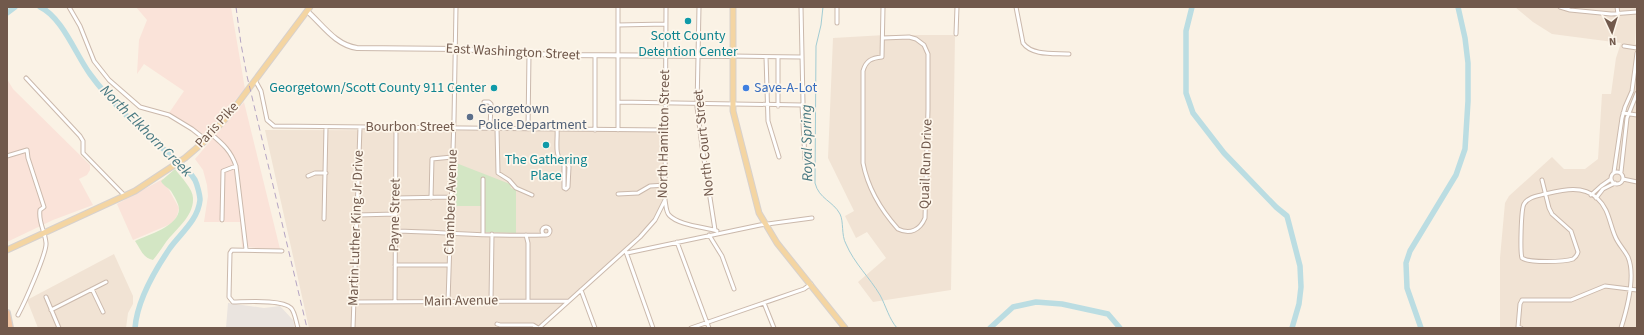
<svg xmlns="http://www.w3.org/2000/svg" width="1644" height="335" font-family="'Source Sans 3',sans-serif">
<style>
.residential{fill:#f1e3d4}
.commercial{fill:#fae3d9}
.industrial{fill:#eae4df}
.green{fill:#d3e6c4}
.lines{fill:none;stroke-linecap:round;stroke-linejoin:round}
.stream{stroke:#a2ccd3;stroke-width:1}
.river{stroke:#bbdde2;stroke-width:5.5}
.minor-casing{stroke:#cbb9ac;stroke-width:5}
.tertiary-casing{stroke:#cbb9ac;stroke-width:6}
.primary-casing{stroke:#d7d1cd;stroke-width:7}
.trunk-casing{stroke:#d7d1cd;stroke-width:8}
.minor{stroke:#fff;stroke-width:3}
.tertiary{stroke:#fff;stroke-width:4}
.primary{stroke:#f4d5a2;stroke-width:5}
.trunk{stroke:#f2c5a2;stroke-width:5.5}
.rail{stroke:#b4a4c3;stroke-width:1;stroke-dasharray:6 4;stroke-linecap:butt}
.culture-dot{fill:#0f9aa8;stroke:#fdf6eb;stroke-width:1.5}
.shop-dot{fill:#3f7fe0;stroke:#fdf6eb;stroke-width:1.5}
.service-dot{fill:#5c6f8a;stroke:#fdf6eb;stroke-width:1.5}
.labels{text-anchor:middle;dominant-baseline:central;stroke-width:3.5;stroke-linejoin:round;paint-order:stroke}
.culture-label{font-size:14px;fill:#0d838f;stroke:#fdf6eb}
.street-label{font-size:14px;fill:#71594c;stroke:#fdf6eb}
.shop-label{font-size:14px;fill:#366cbe;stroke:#fdf6eb;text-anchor:start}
.service-label{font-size:14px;fill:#4e5e75;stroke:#fdf6eb;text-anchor:start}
.water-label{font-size:15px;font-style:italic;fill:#487982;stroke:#fdf6eb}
</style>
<rect width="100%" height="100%" fill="#faf2e5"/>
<!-- residential -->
<path class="residential" d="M1515 7H1637L1635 44 1637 45V328H1500V258L1505 203 1509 196 1552 157 1564 169H1585L1598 159 1602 94H1611L1616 58 1621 43 1552 34 1533 22Z
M885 35H955L951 290 873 302 858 282 886 258 867 232 856 238 845 216 854 211 828 158 833 38Z
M265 130 664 131 663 198 658 213 652 222 619 254 537 328H309Z
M114 254 133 296V304L128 313 126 328H38L27 300Z"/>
<!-- commercial -->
<path class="commercial" d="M136 7H231L245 89 205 135 169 113 184 91 144 64 137 74 139 40 147 20Z
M7 79 13 89 90 165V170L87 175 79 179 93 205 53 220 7 242Z
M244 102 280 249 242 247 240 222H204L208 196 207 185 203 170 195 159Z
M163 179 179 208 177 216 172 223 166 226 133 240 117 204Z"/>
<!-- industrial -->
<path class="industrial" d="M228 303 264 308 280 306 293 320 295 328H226Z"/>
<!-- green -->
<path class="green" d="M456 163 510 184 511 188 516 190V233L481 232V206H455Z
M175 169C181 177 193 189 193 198 194 216 176 229 166 242 162 248 158 254 153 260 143 258 141 250 135 241 148 235 179 226 179 209 179 204 174 196 171 191 168 187 163 186 161 181Z"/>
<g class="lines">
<!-- stream -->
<path class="stream" d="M823 7 821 25 816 46 815 183C819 199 833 201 840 214 844 222 841 235 846 244 854 263 870 278 880 295 886 306 889 319 897 328"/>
<!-- river -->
<path class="river" d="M40 7C62 17 76 55 90 74 100 88 112 101 124 113 137 127 152 140 167 152 177 161 188 168 195 180 197 184 200 195 200 200 198 220 181 233 170 248 155 270 137 302 135 328
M1192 7 1186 31V93L1193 113 1224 153 1276 207 1287 216 1300 266 1301 287 1299 304 1292 328
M7 13 15 7
M990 328 1013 307 1036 302 1062 304 1108 314 1120 328
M1421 328 1407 288 1406 263 1410 251 1456 175 1465 149 1468 101V63L1465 38 1458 7"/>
<!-- minor casing -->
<g class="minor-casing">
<path id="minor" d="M69 7 80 26 94 61 109 80 140 107 169 115 192 129 206 140
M699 7 697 107 702 146 715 230
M801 7 803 103 802 105 805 159
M1016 7 1023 43C1032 56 1055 53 1069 54
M1560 7 1570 10 1611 14 1637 12
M1617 7 1618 14
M837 23V7
M618 25 666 24
M956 34 957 7
M883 38 909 37 916 39 924 45 928 54V109L925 218C920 230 910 235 898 229 881 210 868 189 863 163V71C866 60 872 58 882 57L883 7
M1624 46 1637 48
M595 56V130
M733 56 801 57
M766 57 768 121 779 157
M26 78 80 136 83 141V153L125 196
M255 80 261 91 267 120 274 126 665 130
M484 102H489L491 104 490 128
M618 102 802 105
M778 106V57
M1623 113 1637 115
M497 128 498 173 509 180 516 188 532 195
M528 129 529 54
M557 129C558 138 554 156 562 161
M618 130V7
M211 134C223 144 231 151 236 166L246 249
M7 156 27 150 28 158 44 207 40 210C38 222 45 231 46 243 47 253 24 304 18 315
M562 161 567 163 569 167 568 187 566 189 564 188V166Z
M1611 178a6 6 0 1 1 12 0a6 6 0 1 1-12 0Z
M1614 172 1622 118 1625 107 1632 91 1637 53
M1621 172 1627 118 1637 93
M308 176 315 173H326
M483 179V234
M1623 179 1637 182
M1542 180 1549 208 1552 214 1571 231 1578 252C1577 256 1576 257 1573 259 1564 262 1529 263 1522 258 1520 252 1521 209 1524 204 1528 197 1537 196 1545 194 1563 190 1582 185 1597 198 1609 209 1609 222 1615 236 1618 244 1624 249 1628 257 1636 276 1627 309 1621 328
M618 194 638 193 650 186 666 185
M1591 195 1601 186 1611 179
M396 198 451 197
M431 198 432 159 452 157
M1596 198 1603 189 1615 183
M665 200C666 205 666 212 669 215 678 225 704 227 717 231
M357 215 396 214
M324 219 326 127
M222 220 223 171 236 166
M542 231a4 4 0 1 1 8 0a4 4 0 1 1-8 0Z
M395 231C445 232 495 237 545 235
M526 235 528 243V301
M709 235 722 256 734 289
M677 242 709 328
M282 251 232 250 230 253 229 297 233 302C245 302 282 299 291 308 295 312 296 322 298 328
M626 252 653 328
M627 253 760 225 812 218
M395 265H449
M92 289 103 312
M581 290 595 328
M46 297 59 328
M491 301 492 234
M354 302 569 301
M395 302 396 128
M448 302 454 119 456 7
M764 303 774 328
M51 310 106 282
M497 324 500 325H533L538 328
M353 328 360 127
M539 328 640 237 655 220 665 200 666 7
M691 328 804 289 811 284
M1521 328 1518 327 1520 304 1522 300H1571L1605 286 1637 290"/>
</g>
<!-- tertiary casing -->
<g class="tertiary-casing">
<path id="tertiary" d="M307 11C322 24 335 45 357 48L459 49 554 55 733 56"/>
</g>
<!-- primary casing -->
<g class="primary-casing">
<path id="primary" d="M733 7V111L759 213 777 243 845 328
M7 250 135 191 185 158 206 140 229 115 310 7"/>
</g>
<!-- trunk casing -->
<g class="trunk-casing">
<path id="trunk" d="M7 313 10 328"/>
</g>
<!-- minor -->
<use href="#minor" class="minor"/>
<!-- tertiary -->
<use href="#tertiary" class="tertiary"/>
<!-- primary -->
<use href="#primary" class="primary"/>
<!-- trunk -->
<use href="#trunk" class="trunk"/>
<!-- rail -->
<path class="rail" d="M236 7 241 44 247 76 307 328"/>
</g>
<!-- markers -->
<g class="culture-dot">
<circle cx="688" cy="21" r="4"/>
<circle cx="494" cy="88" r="4"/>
<circle cx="546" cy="145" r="4"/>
</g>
<circle class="shop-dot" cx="746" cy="88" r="4"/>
<circle class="service-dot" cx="470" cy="117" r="4"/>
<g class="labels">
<!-- culture labels -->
<g class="culture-label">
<text x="688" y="36">Scott County<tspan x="688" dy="16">Detention Center</tspan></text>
<text x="486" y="88" text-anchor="end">Georgetown/Scott County 911 Center</text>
<text x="546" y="160">The Gathering<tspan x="546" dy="16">Place</tspan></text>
</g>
<!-- street labels -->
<g class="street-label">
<text transform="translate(513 52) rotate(3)">East Washington Street</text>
<text transform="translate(217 125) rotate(-48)">Paris Pike</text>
<text x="410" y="127">Bourbon Street</text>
<text transform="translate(664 134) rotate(-89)">North Hamilton Street</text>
<text transform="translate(704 143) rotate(-96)">North Court Street</text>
<text transform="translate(926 164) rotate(-88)">Quail Run Drive</text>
<text transform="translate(451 202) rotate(-88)">Chambers Avenue</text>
<text transform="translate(395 215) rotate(-89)">Payne Street</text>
<text transform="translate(356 228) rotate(-88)">Martin Luther King Jr Drive</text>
<text transform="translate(461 301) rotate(-1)">Main Avenue</text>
</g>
<!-- shop labels -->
<g class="shop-label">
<text x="754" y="88">Save-A-Lot</text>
</g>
<!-- service labels -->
<g class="service-label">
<text x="478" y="109">Georgetown<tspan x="478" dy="16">Police Department</tspan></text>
</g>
<!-- water labels -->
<g class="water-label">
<text transform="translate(146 131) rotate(45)">North Elkhorn Creek</text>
<text transform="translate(807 143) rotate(-91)">Royal Spring</text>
</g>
</g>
<!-- border -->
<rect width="1644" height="335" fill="none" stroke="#71594c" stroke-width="16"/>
<!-- north arrow -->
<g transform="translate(1612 32) rotate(176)" stroke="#fdf6eb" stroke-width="3" paint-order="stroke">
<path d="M0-3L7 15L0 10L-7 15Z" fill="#71594c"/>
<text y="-6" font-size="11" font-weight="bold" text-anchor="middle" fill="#71594c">N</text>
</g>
</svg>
